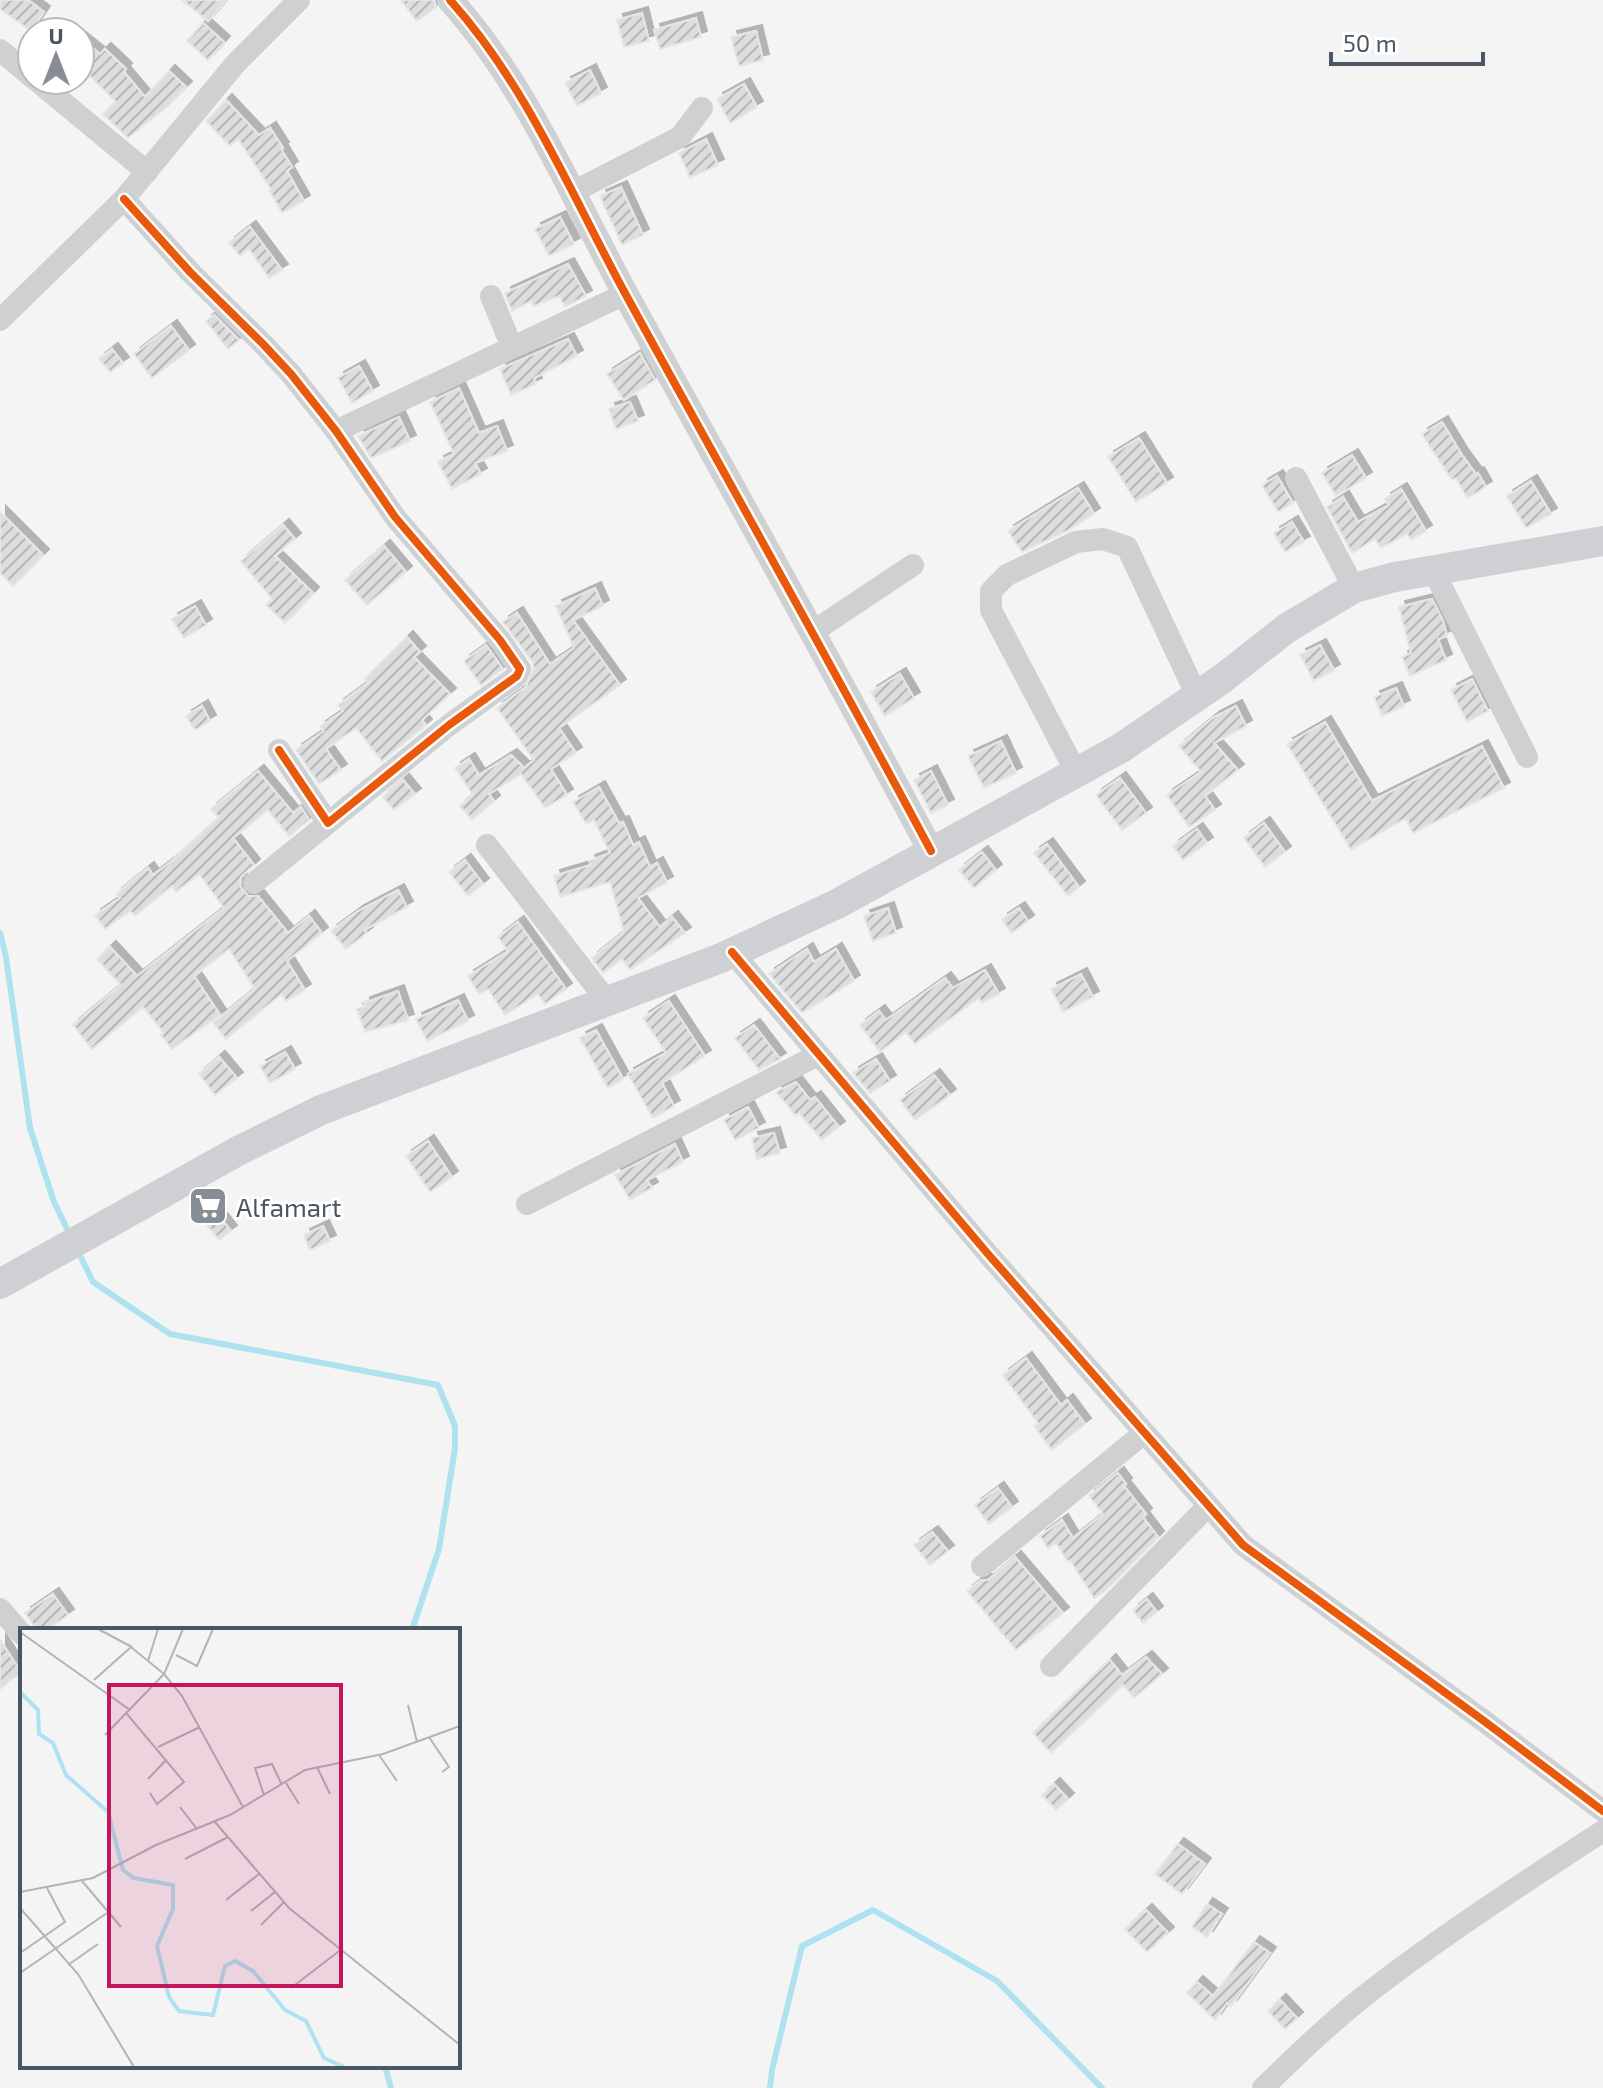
<svg xmlns="http://www.w3.org/2000/svg" width="1603" height="2088" font-family="'Exo 2',sans-serif">
<style>
.lines{fill:none;stroke-linecap:round;stroke-linejoin:round}
.stream{stroke:#aee2f0;stroke-width:6}
.building{fill:url(#building-hatch);stroke:#e5e6e7;stroke-width:2;filter:url(#shadow)}
.minor{stroke:#ced0d2;stroke-width:22}
.tertiary{stroke:#ced0d2;stroke-width:26}
.secondary{stroke:#ced0d4;stroke-width:30}
.cycleway-casing{stroke:#fff;stroke-width:13}
.cycleway{stroke:#e8590c;stroke-width:8}
.labels{text-anchor:middle;dominant-baseline:central;stroke-width:6;stroke-linejoin:round;paint-order:stroke}
.poi-label{font-size:26px;fill:#4a5661;stroke:#fff;text-anchor:start}
.inset-river{fill:none;stroke:#aee2f0;stroke-width:4}
.inset-road{fill:none;stroke:#b0b5b9;stroke-width:2}
.view{fill:#c2185b;fill-opacity:0.15;stroke:#c2185b;stroke-width:4}
.inset-edge{fill:none;stroke:#4a5661;stroke-width:4}
</style>
<defs>
<pattern id="building-hatch" width="6" height="6" patternUnits="userSpaceOnUse" patternTransform="scale(2)"><rect width="6" height="6" fill="#ddddde"/><path d="M-1 1l2-2M0 6l6-6M5 7l2-2" fill="none" stroke="#b5b6b7"/></pattern>
<filter id="shadow"><feDropShadow dx="6" dy="-6" stdDeviation="0" flood-color="#0004"/></filter>
</defs>
<rect width="100%" height="100%" fill="#f4f4f4"/>
<g class="lines">
<!-- stream -->
<path class="stream" d="M0 933 6 957 30 1128 54 1202 70 1235
M77 1249 93 1282 170 1334 438 1385 455 1426V1448L439 1549 412 1630
M385 2066 391 2088
M770 2088 772 2070 802 1946 873 1910 997 1981 1102 2088"/>
</g>
<!-- building -->
<path class="building" d="M0 0H28L44 12 31 31 0 9Z
M182 0H226L208 21Z
M401 0H434L436 7 417 21Z
M642 13 649 41 624 47 617 20Z
M696 18 701 37 660 49 654 30Z
M203 23 224 42 208 60 187 41Z
M756 31 763 60 739 66 731 37Z
M80 38 100 54 105 49 126 69 124 72 145 97 169 71 186 87 169 105 128 138 103 114 116 102 80 66Z
M590 70 601 93 577 106 565 83Z
M744 84 757 107 730 123 717 99Z
M226 100 259 135 270 128 283 148 281 149 292 167 287 171 304 201 282 213 269 190 271 189 238 139 230 146 206 121Z
M706 139 718 165 690 178 679 153Z
M621 187 643 235 622 245 600 196Z
M560 217 574 244 549 256 535 229Z
M250 227 282 270 269 278 249 249 240 256 229 243Z
M568 264 586 296 565 307 559 296 534 306 531 301 512 311 505 293Z
M214 315 239 340 228 349 206 321Z
M171 326 189 350 152 378 134 354Z
M568 339 577 356 534 378 536 384 511 395 500 369Z
M112 349 123 363 110 372 99 359Z
M640 353 655 380 624 400 607 374Z
M359 366 373 391 352 403 338 378Z
M459 388 479 433 497 426 507 451 475 463 481 474 452 489 438 462 454 454 430 402Z
M630 402 638 421 616 429 609 409Z
M399 417 410 441 371 458 358 436Z
M1442 422 1462 455 1476 474 1478 473 1486 487 1467 498 1456 478 1452 480 1422 434Z
M1139 438 1167 483 1136 502 1108 457Z
M1352 455 1366 478 1336 496 1322 473Z
M1277 476 1293 503 1278 512 1262 485Z
M1531 481 1551 514 1526 528 1507 496Z
M1078 488 1094 514 1067 531 1022 552 1008 531Z
M1401 489 1426 531 1411 540 1407 534 1381 548 1375 539 1352 553 1327 507 1343 497 1358 522 1389 505 1385 499Z
M0 512 43 555 13 586 0 573Z
M1292 522 1304 542 1285 552 1274 533Z
M283 525 295 539 275 556 313 593 285 623 266 605 272 599 241 561Z
M384 546 406 572 367 605 345 580Z
M595 588 603 606 573 620 620 685 559 728 576 753 551 769 567 795 545 808 521 774 489 794 494 801 472 820 460 806 473 795 455 768 469 759 479 775 511 755 524 768 534 760 497 708 526 687 534 668 532 661 503 622 517 613 550 664 574 648 556 606Z
M1432 599 1443 621 1447 636 1438 639 1446 660 1410 676 1402 657 1411 653 1399 607Z
M195 606 206 625 184 638 172 619Z
M407 637 420 652 414 657 450 694 422 720 426 725 382 761 356 728 326 749 341 770 319 784 296 750 324 731 320 727 343 711 338 705 369 682 365 679Z
M486 645 503 669 481 685 464 661Z
M1320 645 1334 670 1314 681 1300 655Z
M900 674 914 698 885 716 871 692Z
M1472 679 1488 711 1467 722 1451 690Z
M1396 688 1404 706 1382 716 1374 697Z
M202 706 210 721 195 730 186 716Z
M1236 706 1246 726 1214 743 1238 770 1205 796 1215 810 1189 827 1167 795 1201 772 1179 746 1214 717Z
M1325 722 1372 801 1482 746 1504 788 1413 833 1406 818 1351 850 1287 744Z
M1001 741 1016 773 984 788 968 756Z
M258 771 293 813 301 807 309 820 289 836 268 810 233 838 254 865 241 877 240 886 248 896H258L288 933 309 916 322 933 287 961 305 990 286 1001 282 994 226 1039 213 1023 255 989 229 949 194 976 220 1015 172 1049 161 1035 164 1033 143 1007 92 1049 73 1025 121 985 97 959 110 947 137 976 224 908 199 874 176 892 172 886 135 916 130 911 105 929 95 915 120 898 116 894 148 868 153 875 173 860 219 818 211 809Z
M931 771 948 805 931 813 914 780Z
M1120 778 1146 813 1122 830 1096 795Z
M403 780 415 794 394 810 383 797Z
M599 787 619 823 623 822 633 845 639 842 650 867 657 863 667 882 638 898 660 927 672 917 685 933 630 970 622 959 603 973 592 958 624 932 610 882 560 897 554 876 591 865 589 861 610 853 594 820 586 824 573 802Z
M1264 823 1285 852 1265 867 1244 838Z
M1197 829 1207 843 1183 860 1173 846Z
M1047 844 1079 887 1068 896 1034 853Z
M982 852 996 870 974 888 959 870Z
M465 860 483 884 468 896 449 872Z
M398 890 407 907 364 930 367 933 346 949 331 931 358 911Z
M888 908 896 933 873 941 864 916Z
M1019 908 1028 921 1011 933 1002 919Z
M518 922 566 989 545 1004 538 994 505 1015 488 989 479 994 468 976 508 951 498 937Z
M807 949 814 962 836 949 854 981 802 1013 769 974Z
M985 970 999 994 982 1003 979 998 915 1044 906 1032 880 1052 860 1025 879 1011 886 1020 945 978 953 988Z
M1081 974 1093 997 1063 1012 1051 989Z
M398 991 408 1020 365 1032 357 1009 365 1006 364 1003Z
M458 1000 468 1021 427 1041 416 1019Z
M669 1001 705 1056 662 1083 674 1106 653 1118 628 1074 666 1053 643 1018Z
M754 1025 780 1059 759 1070 735 1038Z
M596 1030 623 1079 608 1088 580 1038Z
M285 1052 295 1069 270 1083 260 1066Z
M219 1057 237 1078 215 1095 199 1074Z
M876 1059 890 1081 870 1093 853 1073Z
M934 1075 950 1095 915 1120 900 1100Z
M796 1082 810 1100 815 1097 839 1127 822 1140 799 1113 796 1116 776 1092Z
M748 1107 759 1128 735 1140 724 1120Z
M774 1133 780 1153 757 1159 752 1138Z
M428 1141 452 1177 430 1192 406 1156Z
M675 1144 683 1162 647 1180 652 1188 630 1200 615 1175Z
M201 1194 231 1231 219 1240 189 1203Z
M323 1226 330 1241 310 1250 304 1235Z
M1026 1358 1061 1405 1067 1400 1085 1424 1052 1450 1034 1426 1038 1423 1003 1375Z
M1118 1473 1126 1484 1124 1486 1146 1514 1143 1517 1158 1537 1104 1592 1094 1598 1070 1560 1068 1562 1056 1543 1048 1548 1040 1536 1062 1520 1073 1538 1103 1514 1089 1496Z
M998 1488 1012 1507 989 1524 975 1505Z
M932 1532 948 1551 930 1565 914 1545Z
M1015 1557 1063 1613 1016 1650 967 1591 981 1580H988Z
M53 1594 68 1615 47 1630H37L25 1613Z
M1147 1599 1157 1612 1143 1623 1133 1610Z
M0 1640 21 1672 0 1689Z
M1146 1657 1162 1674 1134 1698 1123 1685 1051 1753 1033 1733 1110 1660 1122 1675Z
M1054 1784 1068 1799 1056 1810 1042 1795Z
M1178 1844 1205 1864 1182 1894 1155 1874Z
M1207 1904 1222 1914 1207 1937 1192 1927Z
M1146 1910 1168 1933 1147 1952 1125 1929Z
M1254 1942 1270 1953 1231 2006 1227 2003 1215 2020 1187 1993 1197 1982 1213 1996Z
M1280 2000 1297 2018 1285 2029 1268 2011Z"/>
<g class="lines">
<!-- minor -->
<path class="minor" d="M0 50 32 77
M36 80 147 172
M571 193 680 137 702 108
M124 199 190 272 263 344 291 374 336 431 395 517 500 640 520 669 517 676 449 725 328 823 279 750
M491 296 512 347
M0 320 124 199 236 63 299 0
M336 431 625 294
M1296 478 1354 588
M1434 572 1527 757
M814 631 913 565
M1076 772 991 610V591L1007 575 1076 542 1103 539 1127 547 1197 696
M487 845 607 1001
M254 883 328 823
M732 952 988 1254 1243 1545 1484 1721 1603 1811
M527 1204 818 1055
M982 1566 1144 1433
M0 1609 22 1634
M1051 1666 1208 1506
M1263 2088C1298 2054 1333 2020 1372 1990 1446 1933 1525 1882 1603 1831"/>
<!-- tertiary -->
<path class="tertiary" d="M450 0C526 84 572 196 626 295 728 481 832 665 931 851"/>
<!-- secondary -->
<path class="secondary" d="M0 1284 238 1151 321 1110 721 958 837 904 1121 748 1222 679 1287 628 1354 588 1395 577 1603 541"/>
<!-- cycleway casing -->
<g class="cycleway-casing">
<path id="cycleway" d="M450 0C526 84 572 196 626 295 728 481 832 665 931 851
M124 199 190 272 263 344 291 374 336 431 395 517 500 640 520 669 517 676 449 725 328 823 279 750
M732 952 988 1254 1243 1545 1484 1721 1603 1811"/>
</g>
<!-- cycleway -->
<use href="#cycleway" class="cycleway"/>
</g>
<!-- icons -->
<defs>
<g id="supermarket-square" transform="scale(2)"><rect x="-9" y="-9" width="18" height="18" rx="4" fill="#868d94" stroke="#fff"/><path d="M-6-5.5h2.5l.6 2H6L4.5 2H-2.5L-4.4-4H-6ZM-1.5 3.2a1.3 1.3 0 1 0 .1 0ZM3 3.2a1.3 1.3 0 1 0 .1 0Z" fill="#fff"/></g>
</defs>
<g fill-rule="evenodd">
<use href="#supermarket-square" x="208" y="1206"/>
</g>
<g class="labels">
<!-- poi labels -->
<g class="poi-label">
<text x="236" y="1206">Alfamart</text>
</g>
</g>
<!-- overview -->
<g transform="translate(20 1628)">
<rect width="440" height="440" fill="#f4f4f4"/>
<path class="inset-river" d="M0 64 18 82 19 106 33 115 46 147 88 184 103 242 114 250 153 257V281L137 318 149 369 159 383 193 387 205 338 215 333 233 343 265 382 286 393 304 430 324 439"/>
<path class="inset-road" d="M78 1 112 19M163 1 144 46 162 68 223 179M0 4 110 82M156 27 177 38 193 1M128 33 138 1M74 52 111 19 144 46 85 107M388 77 397 114M107 86 164 154 137 176 130 165M409 109 429 139 422 144M138 119 180 99M359 127 377 153M297 139 310 166M128 151 146 132M266 155 279 176M244 167 235 140 252 136 262 157M160 179 177 201M195 194 269 280 440 417M165 231 208 209M62 253 101 299M0 264 73 250 136 217 210 187 285 142 363 126 440 98M206 272 239 246M0 280 58 346 114 439M231 283 255 264M241 297 264 274M0 325 45 294 27 260M48 337 78 316M0 345 87 285M271 360 323 320"/>
<path class="view" d="M89 57H321V358H89Z"/>
<rect width="440" height="440" class="inset-edge"/>
</g>
<!-- north arrow -->
<g transform="translate(56 56)"><circle r="38" fill="#ffffff" stroke="#b7bbc0" stroke-width="2"/>
<path d="M0-6L14 30L0 20L-14 30Z" fill="#868d94"/>
<text y="-12" font-size="22" font-weight="bold" text-anchor="middle" fill="#4a5661">U</text>
</g>
<!-- scale -->
<path d="M1331 52v12h152v-12" fill="none" stroke="#4a5661" stroke-width="4"/>
<text x="1343" y="52" font-size="24" fill="#4a5661" stroke="#ffffff" stroke-width="6" paint-order="stroke">50 m</text>
</svg>
